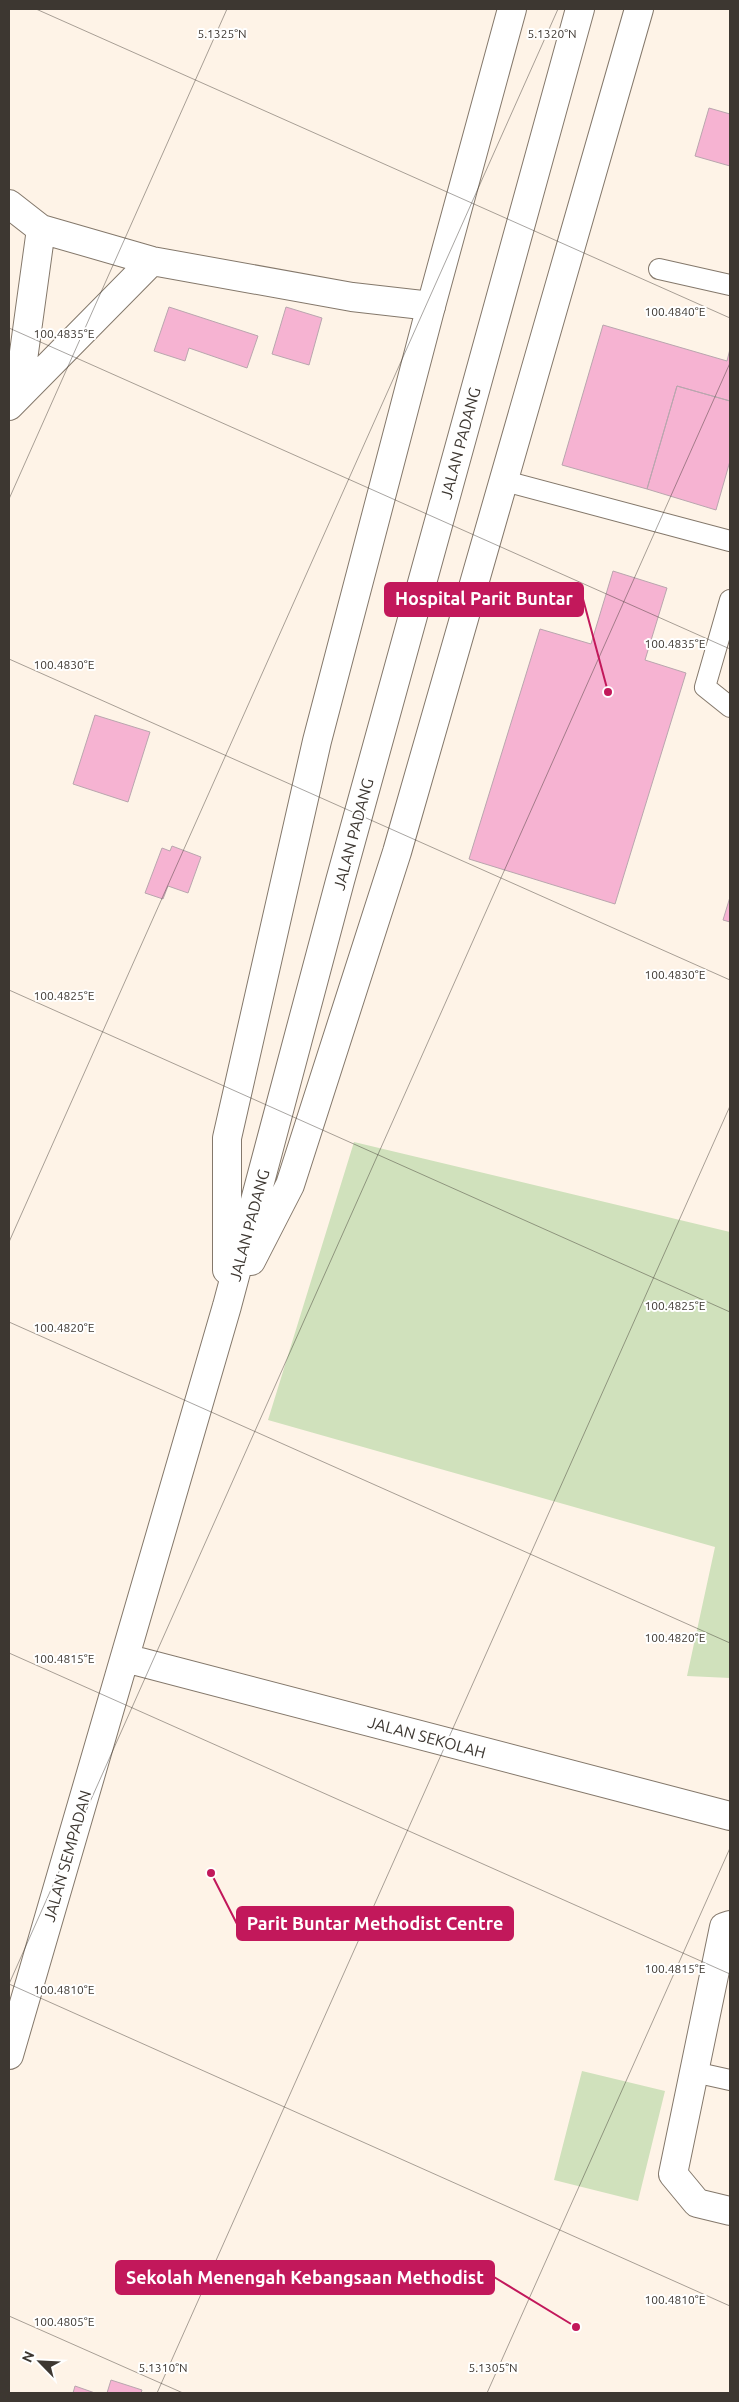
<svg xmlns="http://www.w3.org/2000/svg" width="739" height="2402" font-family="Ubuntu,sans-serif">
<style>
.green{fill:#d0e1bc}
.building{fill:#f6b3d2;stroke:#b9a6ae}
.lines{fill:none;stroke-linecap:round;stroke-linejoin:round}
.service-casing{stroke:#84786b;stroke-width:22}
.minor-casing{stroke:#84786b;stroke-width:30}
.tertiary-casing{stroke:#84786b;stroke-width:30}
.service{stroke:#fff;stroke-width:20}
.minor{stroke:#fff;stroke-width:28}
.tertiary{stroke:#fff;stroke-width:28}
.ticks{fill:none;stroke:#3d3731;stroke-width:1;stroke-opacity:0.45}
.labels{text-anchor:middle;dominant-baseline:central;stroke-width:4;stroke-linejoin:round;paint-order:stroke}
.street-label{font-size:16px;fill:#3d3731;stroke:#fff}
.ticks-label{font-size:12px;text-anchor:middle;fill:#3d3731;stroke:#fff;stroke-width:4;stroke-linejoin:round;paint-order:stroke}
.leader{fill:none;stroke:#c2185b;stroke-width:2}
.callout-dot{fill:#c2185b;stroke:#fff;stroke-width:2}
.callout{fill:#c2185b;stroke:#c2185b;stroke-width:2}
.callout-label{font-size:18px;text-anchor:middle;font-weight:bold;fill:#fff}
</style>
<rect width="100%" height="100%" fill="#fef3e7"/>
<!-- green -->
<path class="green" d="M354 1142 730 1232V1678L687 1676 715 1547 268 1420Z
M582 2071 665 2091 638 2201 554 2180Z"/>
<!-- building -->
<path class="building" d="M709 108 730 114V166L695 156Z
M169 307 258 336 247 368 189 348 185 361 154 351Z
M286 307 322 318 309 365 272 354Z
M603 325 727 361 730 349V401L677 386 647 489 562 465Z
M677 386 730 401V461L716 510 647 489Z
M613 571 667 588 645 660 686 673 615 904 469 859 540 629 591 644Z
M95 715 150 732 128 802 73 784Z
M172 846 201 857 188 893 168 886 163 899 145 893 162 848 170 851Z
M730 897V922L723 920Z
M111 2380 142 2390 141 2393H107Z
M75 2386 95 2393H73Z"/>
<g class="lines">
<!-- service casing -->
<g class="service-casing">
<path id="service" d="M659 269 730 285
M505 481 730 541
M730 600 705 687 730 707
M694 2072 730 2080"/>
</g>
<!-- minor casing -->
<g class="minor-casing">
<path id="minor" d="M9 204 41 229 152 261 352 297 431 306
M18 396 41 229
M9 406 152 261
M730 1925 724 1927 673 2174 697 2203 730 2211"/>
</g>
<!-- tertiary casing -->
<g class="tertiary-casing">
<path id="tertiary" d="M251 1261 290 1185 397 852 639 9
M227 1270V1138L317 741 431 306 512 9
M125 1658 730 1816
M9 2055 227 1306 340 881 580 9"/>
</g>
<!-- service -->
<use href="#service" class="service"/>
<!-- minor -->
<use href="#minor" class="minor"/>
<!-- tertiary -->
<use href="#tertiary" class="tertiary"/>
</g>
<!-- ticks -->
<path class="ticks" d="M36 9 730 318M9 328 730 649M9 499 227 9M9 659 730 980M9 990 730 1312M9 1242 558 9M9 1322 730 1643M9 1653 730 1974M9 1984 730 2306M9 1984 730 363M9 2316 183 2393M157 2393 730 1106M487 2393 730 1848"/>
<g class="labels">
<!-- street labels -->
<g class="street-label">
<text transform="translate(460 443) rotate(-75)">JALAN PADANG</text>
<text transform="translate(353 834) rotate(-75)">JALAN PADANG</text>
<text transform="translate(249 1225) rotate(-75)">JALAN PADANG</text>
<text transform="translate(427 1737) rotate(15)">JALAN SEKOLAH</text>
<text transform="translate(67 1856) rotate(-74)">JALAN SEMPADAN</text>
</g>
</g>
<g class="ticks-label">
<text x="222" y="38">5.1325°N</text>
<text x="552" y="38">5.1320°N</text>
<text x="675" y="316">100.4840°E</text>
<text x="64" y="338">100.4835°E</text>
<text x="675" y="648">100.4835°E</text>
<text x="64" y="669">100.4830°E</text>
<text x="675" y="979">100.4830°E</text>
<text x="64" y="1000">100.4825°E</text>
<text x="675" y="1310">100.4825°E</text>
<text x="64" y="1332">100.4820°E</text>
<text x="675" y="1642">100.4820°E</text>
<text x="64" y="1663">100.4815°E</text>
<text x="675" y="1973">100.4815°E</text>
<text x="64" y="1994">100.4810°E</text>
<text x="675" y="2304">100.4810°E</text>
<text x="64" y="2326">100.4805°E</text>
<text x="163" y="2372">5.1310°N</text>
<text x="493" y="2372">5.1305°N</text>
</g>
<!-- callouts -->
<path class="leader" d="M608 692L583 599M211 1873L237 1924M576 2327L494 2277"/>
<g class="callout-dot">
<circle cx="608" cy="692" r="5"/>
<circle cx="211" cy="1873" r="5"/>
<circle cx="576" cy="2327" r="5"/>
</g>
<g class="callout">
<rect x="385" y="583" width="198" height="33" rx="5"/>
<rect x="237" y="1907" width="276" height="33" rx="5"/>
<rect x="116" y="2261" width="378" height="33" rx="5"/>
</g>
<g class="callout-label">
<text x="484" y="605">Hospital Parit Buntar</text>
<text x="375" y="1930">Parit Buntar Methodist Centre</text>
<text x="305" y="2284">Sekolah Menengah Kebangsaan Methodist</text>
</g>
<!-- border -->
<rect width="739" height="2402" fill="none" stroke="#3d3731" stroke-width="20"/>
<!-- north arrow -->
<g transform="translate(40 2362) rotate(294)" stroke="#ffffff" stroke-width="4" paint-order="stroke">
<path d="M0-4L9 19L0 12L-9 19Z" fill="#3d3731"/>
<text y="-8" font-size="14" font-weight="bold" text-anchor="middle" fill="#3d3731">N</text>
</g>
</svg>
